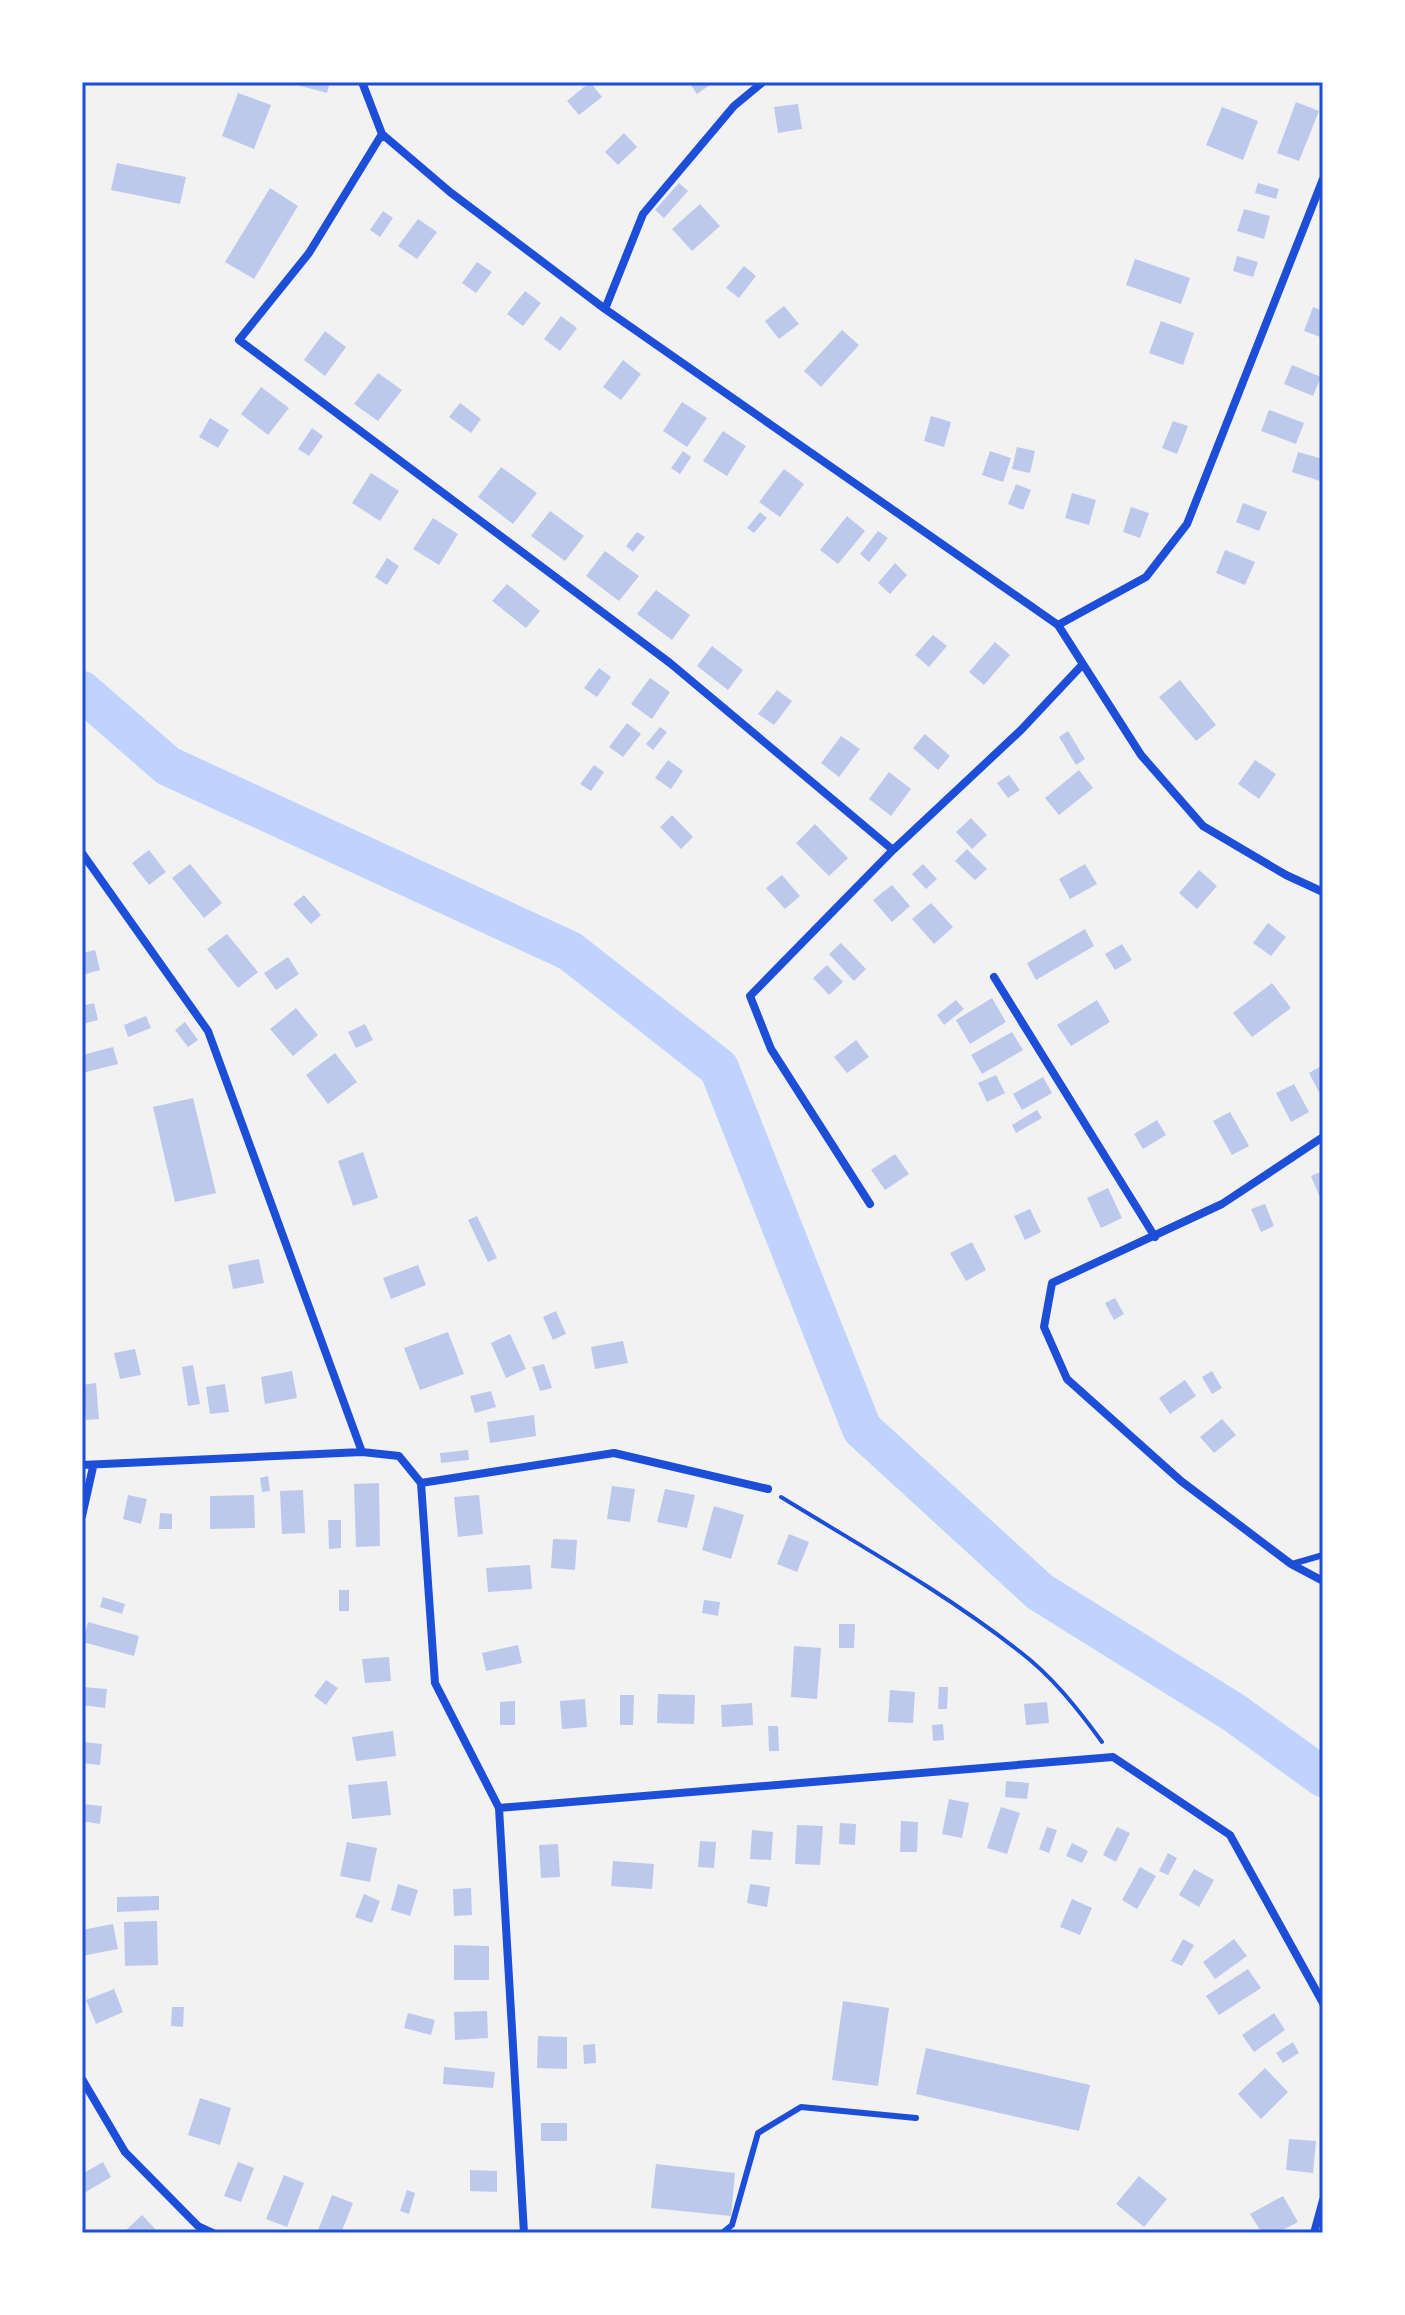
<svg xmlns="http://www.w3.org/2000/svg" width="1405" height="2315" font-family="'Exo 2',sans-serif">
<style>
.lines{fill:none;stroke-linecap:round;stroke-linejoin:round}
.river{stroke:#bfd3fe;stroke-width:40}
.building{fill:#bdc9ec}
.path{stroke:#1d4ed8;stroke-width:4}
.service{stroke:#1d4ed8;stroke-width:6}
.minor{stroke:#1d4ed8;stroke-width:8}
.neatline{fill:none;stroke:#1d4ed8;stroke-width:3}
</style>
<rect width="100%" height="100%" fill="#f2f2f2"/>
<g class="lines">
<!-- river -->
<path class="river" d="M82 691 168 766 570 951 719 1068 862 1429 1040 1592 1233 1712 1323 1777"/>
</g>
<!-- building -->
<path class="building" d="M286 82H330L327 93Z
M590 82 602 97 579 115 567 101Z
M689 82H714L697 94Z
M238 93 271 105 254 149 222 136Z
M1296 102 1319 111 1299 161 1277 153Z
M798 104 802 129 778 133 774 107Z
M1222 107 1258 121 1243 160 1206 145Z
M624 133 637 147 618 165 605 152Z
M117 163 186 177 180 204 111 190Z
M679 183 688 191 664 218 655 210Z
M1258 183 1279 189 1276 199 1255 193Z
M270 188 298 206 254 279 225 262Z
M700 204 720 226 692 251 672 229Z
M1244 209 1270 216 1264 239 1237 231Z
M383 211 393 218 380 237 370 230Z
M418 219 437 232 417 259 398 246Z
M1237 256 1258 262 1253 277 1233 271Z
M1135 259 1190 278 1181 304 1126 285Z
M477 262 492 272 476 293 462 283Z
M744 266 756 276 739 298 726 288Z
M525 291 541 303 523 326 507 314Z
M784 306 799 324 779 339 765 321Z
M1313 307 1323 311V338L1304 331Z
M561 316 577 328 560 351 544 339Z
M1161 321 1194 333 1183 365 1149 353Z
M842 330 859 345 821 387 804 371Z
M325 331 346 347 325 376 304 360Z
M623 360 641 374 621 400 603 387Z
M1292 365 1321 377 1313 396 1284 384Z
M378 373 402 390 378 421 354 404Z
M261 387 289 408 268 435 241 414Z
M682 402 707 418 687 447 663 431Z
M460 403 481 419 471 433 449 417Z
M1269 410 1304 423 1296 444 1261 431Z
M931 416 951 422 944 447 924 441Z
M210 418 229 430 218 448 199 437Z
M1173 421 1188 426 1177 454 1162 448Z
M312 428 323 436 309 456 298 449Z
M723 431 746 446 727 476 703 461Z
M1017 447 1035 451 1030 473 1012 469Z
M683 451 691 457 680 474 671 468Z
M990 451 1011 458 1003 482 982 475Z
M1298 452 1323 459V482L1292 472Z
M501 467 537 493 513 524 478 497Z
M784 469 804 484 780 517 759 502Z
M371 473 399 491 380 521 352 503Z
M1016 484 1031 490 1023 510 1008 504Z
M1072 493 1096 500 1089 525 1065 518Z
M1243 503 1267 512 1259 531 1236 522Z
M1131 507 1149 513 1140 538 1123 532Z
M550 511 584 536 565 561 531 536Z
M760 512 767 518 754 533 747 528Z
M847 516 865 531 838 564 820 550Z
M433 518 458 534 439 565 413 549Z
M878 531 888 538 869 562 860 554Z
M637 532 645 537 633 552 626 546Z
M1225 550 1255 562 1245 585 1216 573Z
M605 551 639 576 619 601 586 576Z
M387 558 399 566 387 585 375 577Z
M895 563 907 575 890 594 878 583Z
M507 584 540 611 526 628 492 601Z
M656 590 690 615 672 640 637 614Z
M933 635 947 646 929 667 915 655Z
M995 642 1010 655 984 685 969 672Z
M712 646 743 670 728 690 697 666Z
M599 668 611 677 597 697 584 688Z
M650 678 670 692 652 719 631 704Z
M1180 680 1216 725 1196 741 1159 697Z
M777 690 792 701 774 725 758 714Z
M627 723 641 734 623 757 609 747Z
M660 727 667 732 653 750 646 744Z
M1068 731 1085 759 1076 765 1059 737Z
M925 734 950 756 938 770 913 748Z
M841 736 860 749 839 777 821 763Z
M668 760 683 771 671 789 655 778Z
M1255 760 1276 774 1259 799 1238 784Z
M594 765 604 772 591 791 580 784Z
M1079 770 1093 788 1059 815 1045 798Z
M889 772 911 789 891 816 869 799Z
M1009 775 1020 790 1008 798 997 783Z
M672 815 693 837 681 849 660 827Z
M971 818 987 835 972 849 956 832Z
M815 824 848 858 829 876 796 843Z
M967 849 987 869 975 880 955 861Z
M149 850 166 872 149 885 132 863Z
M190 864 222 903 204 918 172 878Z
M923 864 937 879 926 889 912 874Z
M1085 864 1097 884 1070 899 1059 879Z
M1199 870 1217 886 1197 909 1179 893Z
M782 875 800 896 785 909 766 888Z
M892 885 910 906 892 922 873 900Z
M304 895 321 915 311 924 293 904Z
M931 903 953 927 934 944 912 919Z
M1268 923 1286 937 1271 956 1253 943Z
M1085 929 1094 946 1036 980 1027 963Z
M227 934 258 972 238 988 207 949Z
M841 943 866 969 854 981 829 954Z
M1122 944 1132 960 1115 970 1105 954Z
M95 950 100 970 82 975V953Z
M288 957 299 974 276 990 264 973Z
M827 965 843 982 829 995 813 978Z
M1272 983 1291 1008 1252 1037 1233 1013Z
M992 998 1006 1022 970 1044 956 1020Z
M956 1000 964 1009 944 1025 937 1015Z
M1097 1000 1110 1022 1071 1046 1057 1025Z
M94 1003 98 1020 82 1024V1006Z
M296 1008 318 1035 293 1056 270 1029Z
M146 1016 151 1028 128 1037 124 1025Z
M185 1022 198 1040 188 1047 175 1030Z
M365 1024 373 1040 356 1048 348 1032Z
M1012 1032 1023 1050 982 1074 971 1055Z
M856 1040 869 1057 847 1073 834 1057Z
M113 1047 118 1064 82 1073V1055Z
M335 1053 357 1082 328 1104 306 1075Z
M1323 1065V1090L1319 1092 1309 1073Z
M996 1075 1005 1093 987 1102 978 1083Z
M1043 1077 1052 1093 1022 1110 1013 1094Z
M1294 1084 1309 1112 1291 1122 1276 1093Z
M193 1098 216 1193 175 1202 153 1107Z
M1037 1110 1042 1118 1016 1133 1012 1125Z
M1230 1112 1249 1146 1232 1155 1213 1121Z
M1157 1120 1166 1135 1143 1149 1134 1134Z
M363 1152 378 1198 353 1206 338 1161Z
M895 1154 909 1174 885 1190 871 1170Z
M1323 1171V1205L1311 1176Z
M1108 1188 1122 1218 1101 1228 1087 1198Z
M1265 1204 1274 1226 1261 1232 1251 1209Z
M1030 1209 1041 1232 1025 1240 1014 1216Z
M477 1216 497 1258 488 1262 468 1220Z
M972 1242 986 1270 966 1281 950 1253Z
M259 1259 264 1283 233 1289 228 1265Z
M418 1265 426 1285 391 1299 383 1278Z
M1115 1298 1124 1314 1114 1320 1105 1303Z
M556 1311 566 1334 553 1340 543 1317Z
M448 1332 464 1374 420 1390 404 1348Z
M510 1334 526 1369 506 1378 491 1343Z
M623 1341 628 1363 595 1369 591 1347Z
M135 1349 141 1375 120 1379 114 1353Z
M544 1364 552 1388 540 1391 532 1367Z
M193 1365 200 1404 188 1406 182 1367Z
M292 1371 297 1398 265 1404 261 1377Z
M1212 1371 1222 1388 1212 1394 1202 1377Z
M1185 1380 1196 1396 1170 1414 1159 1398Z
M96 1383 99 1419 86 1420 82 1385Z
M225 1384 229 1412 210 1414 206 1387Z
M491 1391 496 1407 475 1413 470 1396Z
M534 1415 536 1436 490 1443 487 1422Z
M1222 1419 1236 1435 1214 1453 1200 1437Z
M468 1450 469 1460 441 1463 440 1453Z
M268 1476 270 1491 262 1492 260 1478Z
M379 1483 380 1546 356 1547 354 1484Z
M612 1486 635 1489 630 1522 607 1519Z
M665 1489 695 1495 687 1528 657 1522Z
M303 1490 305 1533 282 1534 280 1491Z
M128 1495 147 1499 141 1524 123 1519Z
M254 1495 255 1528 210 1529V1496Z
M479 1495 483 1534 458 1537 454 1497Z
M714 1506 744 1515 731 1559 702 1550Z
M160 1513 172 1514V1529H159Z
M328 1520H341V1548L329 1549Z
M789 1534 809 1542 797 1572 777 1564Z
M553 1539 577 1540 575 1570 551 1568Z
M530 1565 532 1589 488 1592 486 1568Z
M339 1590H349V1611H339Z
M103 1597 125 1604 122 1614 100 1607Z
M704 1600 720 1602 718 1616 702 1613Z
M88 1622 139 1636 134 1656 83 1642Z
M839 1624H855L854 1648H839Z
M518 1645 522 1663 486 1671 482 1653Z
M794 1646 821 1648 817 1699 791 1697Z
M389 1657 391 1681 365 1683 362 1659Z
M326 1680 338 1688 326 1705 314 1696Z
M82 1687 107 1689 105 1708 82 1705Z
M939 1687H948L947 1709H938Z
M890 1690 915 1692 913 1723 888 1722Z
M658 1694 695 1695 694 1724 657 1723Z
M620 1695H634L633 1725H620Z
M585 1699 587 1727 562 1729 560 1701Z
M515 1701V1725H500V1702Z
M1047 1702 1049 1723 1026 1725 1024 1704Z
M752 1703 753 1725 722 1727 721 1705Z
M943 1724 944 1740 933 1741 932 1725Z
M768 1726H778L779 1751H769Z
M393 1731 396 1756 356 1761 352 1737Z
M82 1742 102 1744 100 1765 82 1763Z
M387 1781 391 1815 352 1819 348 1785Z
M1006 1781 1029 1783 1027 1799 1005 1797Z
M949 1799 969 1803 962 1838 942 1834Z
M82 1804 102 1806 100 1824 82 1821Z
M1001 1807 1020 1813 1007 1854 987 1848Z
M901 1821 918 1822 917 1852H900Z
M840 1823 856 1824 855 1845 839 1844Z
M797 1825 823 1826 820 1865 795 1864Z
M1047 1827 1057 1830 1049 1853 1039 1849Z
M1117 1827 1130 1833 1116 1862 1103 1855Z
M752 1830 773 1832 771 1860 750 1859Z
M700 1841 716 1842 714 1868 698 1867Z
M347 1842 377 1848 370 1882 340 1876Z
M1072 1843 1088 1851 1082 1863 1066 1856Z
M558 1844 560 1877 541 1878 539 1845Z
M1168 1853 1177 1858 1168 1875 1159 1871Z
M613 1861 654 1864 652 1889 611 1886Z
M1140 1867 1156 1876 1137 1909 1122 1900Z
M1194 1869 1214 1880 1199 1907 1179 1895Z
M398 1884 418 1890 410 1916 391 1910Z
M750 1884 770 1887 767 1907 747 1903Z
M471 1888 472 1915 454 1916 453 1889Z
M364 1894 380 1901 372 1923 355 1917Z
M159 1896V1910L117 1912V1897Z
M1072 1899 1092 1908 1080 1935 1060 1927Z
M157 1921 158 1965 125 1966 124 1922Z
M113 1924 118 1949 82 1956V1930Z
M1183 1939 1194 1945 1182 1966 1171 1961Z
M1234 1939 1247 1956 1215 1979 1203 1962Z
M454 1945 489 1946V1980H454Z
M1248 1969 1261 1988 1219 2015 1206 1996Z
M114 1989 123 2012 96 2024 86 2000Z
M843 2001 889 2008 878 2086 832 2080Z
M172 2007H184L183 2027 171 2026Z
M487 2011 488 2038 455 2040 454 2012Z
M408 2013 435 2020 431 2035 404 2028Z
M1274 2013 1285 2030 1254 2052 1242 2035Z
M538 2036 567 2037V2069L537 2068Z
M1293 2042 1299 2053 1283 2063 1276 2053Z
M595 2044 596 2063 584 2064 583 2045Z
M926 2048 1090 2085 1079 2131 916 2094Z
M444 2067 495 2072 493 2088 443 2084Z
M1265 2068 1288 2092 1261 2119 1238 2094Z
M200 2098 231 2108 220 2145 188 2135Z
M541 2123H567V2141H541Z
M1289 2139 1316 2141 1313 2173 1286 2170Z
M103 2162 111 2177 84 2193 82 2174Z
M238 2162 254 2168 241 2202 224 2196Z
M656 2164 735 2173 731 2216 651 2208Z
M470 2170 497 2171V2192L470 2191Z
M284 2175 304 2183 287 2227 266 2219Z
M1139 2176 1167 2199 1144 2227 1116 2204Z
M407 2190 415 2193 409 2214 400 2211Z
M332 2195 353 2203 341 2233H317Z
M1283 2196 1298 2222 1277 2233H1262L1250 2214Z
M142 2215 159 2233H123Z"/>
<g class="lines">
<!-- path -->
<path class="path" d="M781 1497C861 1546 945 1593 1019 1651 1052 1676 1078 1709 1102 1742"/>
<!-- service -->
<path class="service" d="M1292 1564 1323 1555
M722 2233 732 2225 758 2133 801 2107 916 2118"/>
<!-- minor -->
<path class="minor" d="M362 82 382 134 450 192 605 309 1058 625 1141 755 1203 826 1286 875 1323 892
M382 134 309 253 239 340 670 663 893 850
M605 309 643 214 734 106 763 82
M1058 625 1146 577 1187 524 1323 179
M82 853 208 1031 362 1452
M994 977 1155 1237
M1323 1137 1222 1204 1052 1283 1044 1327 1067 1379 1181 1481 1291 1564 1323 1581
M870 1204 771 1049 750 996 893 850 1021 730 1083 664
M82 1465 362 1452 399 1456 421 1483 614 1453 768 1489
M421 1483 435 1683 499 1808 524 2233
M82 1516 93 1467
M499 1808 1113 1757 1230 1835 1323 2003
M82 2079 125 2152 198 2226 213 2233
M1314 2233 1323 2200"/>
</g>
<!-- border -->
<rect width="1405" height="2315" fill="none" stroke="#ffffff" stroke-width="168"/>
<rect x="84" y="84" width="1237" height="2147" class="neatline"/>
</svg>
